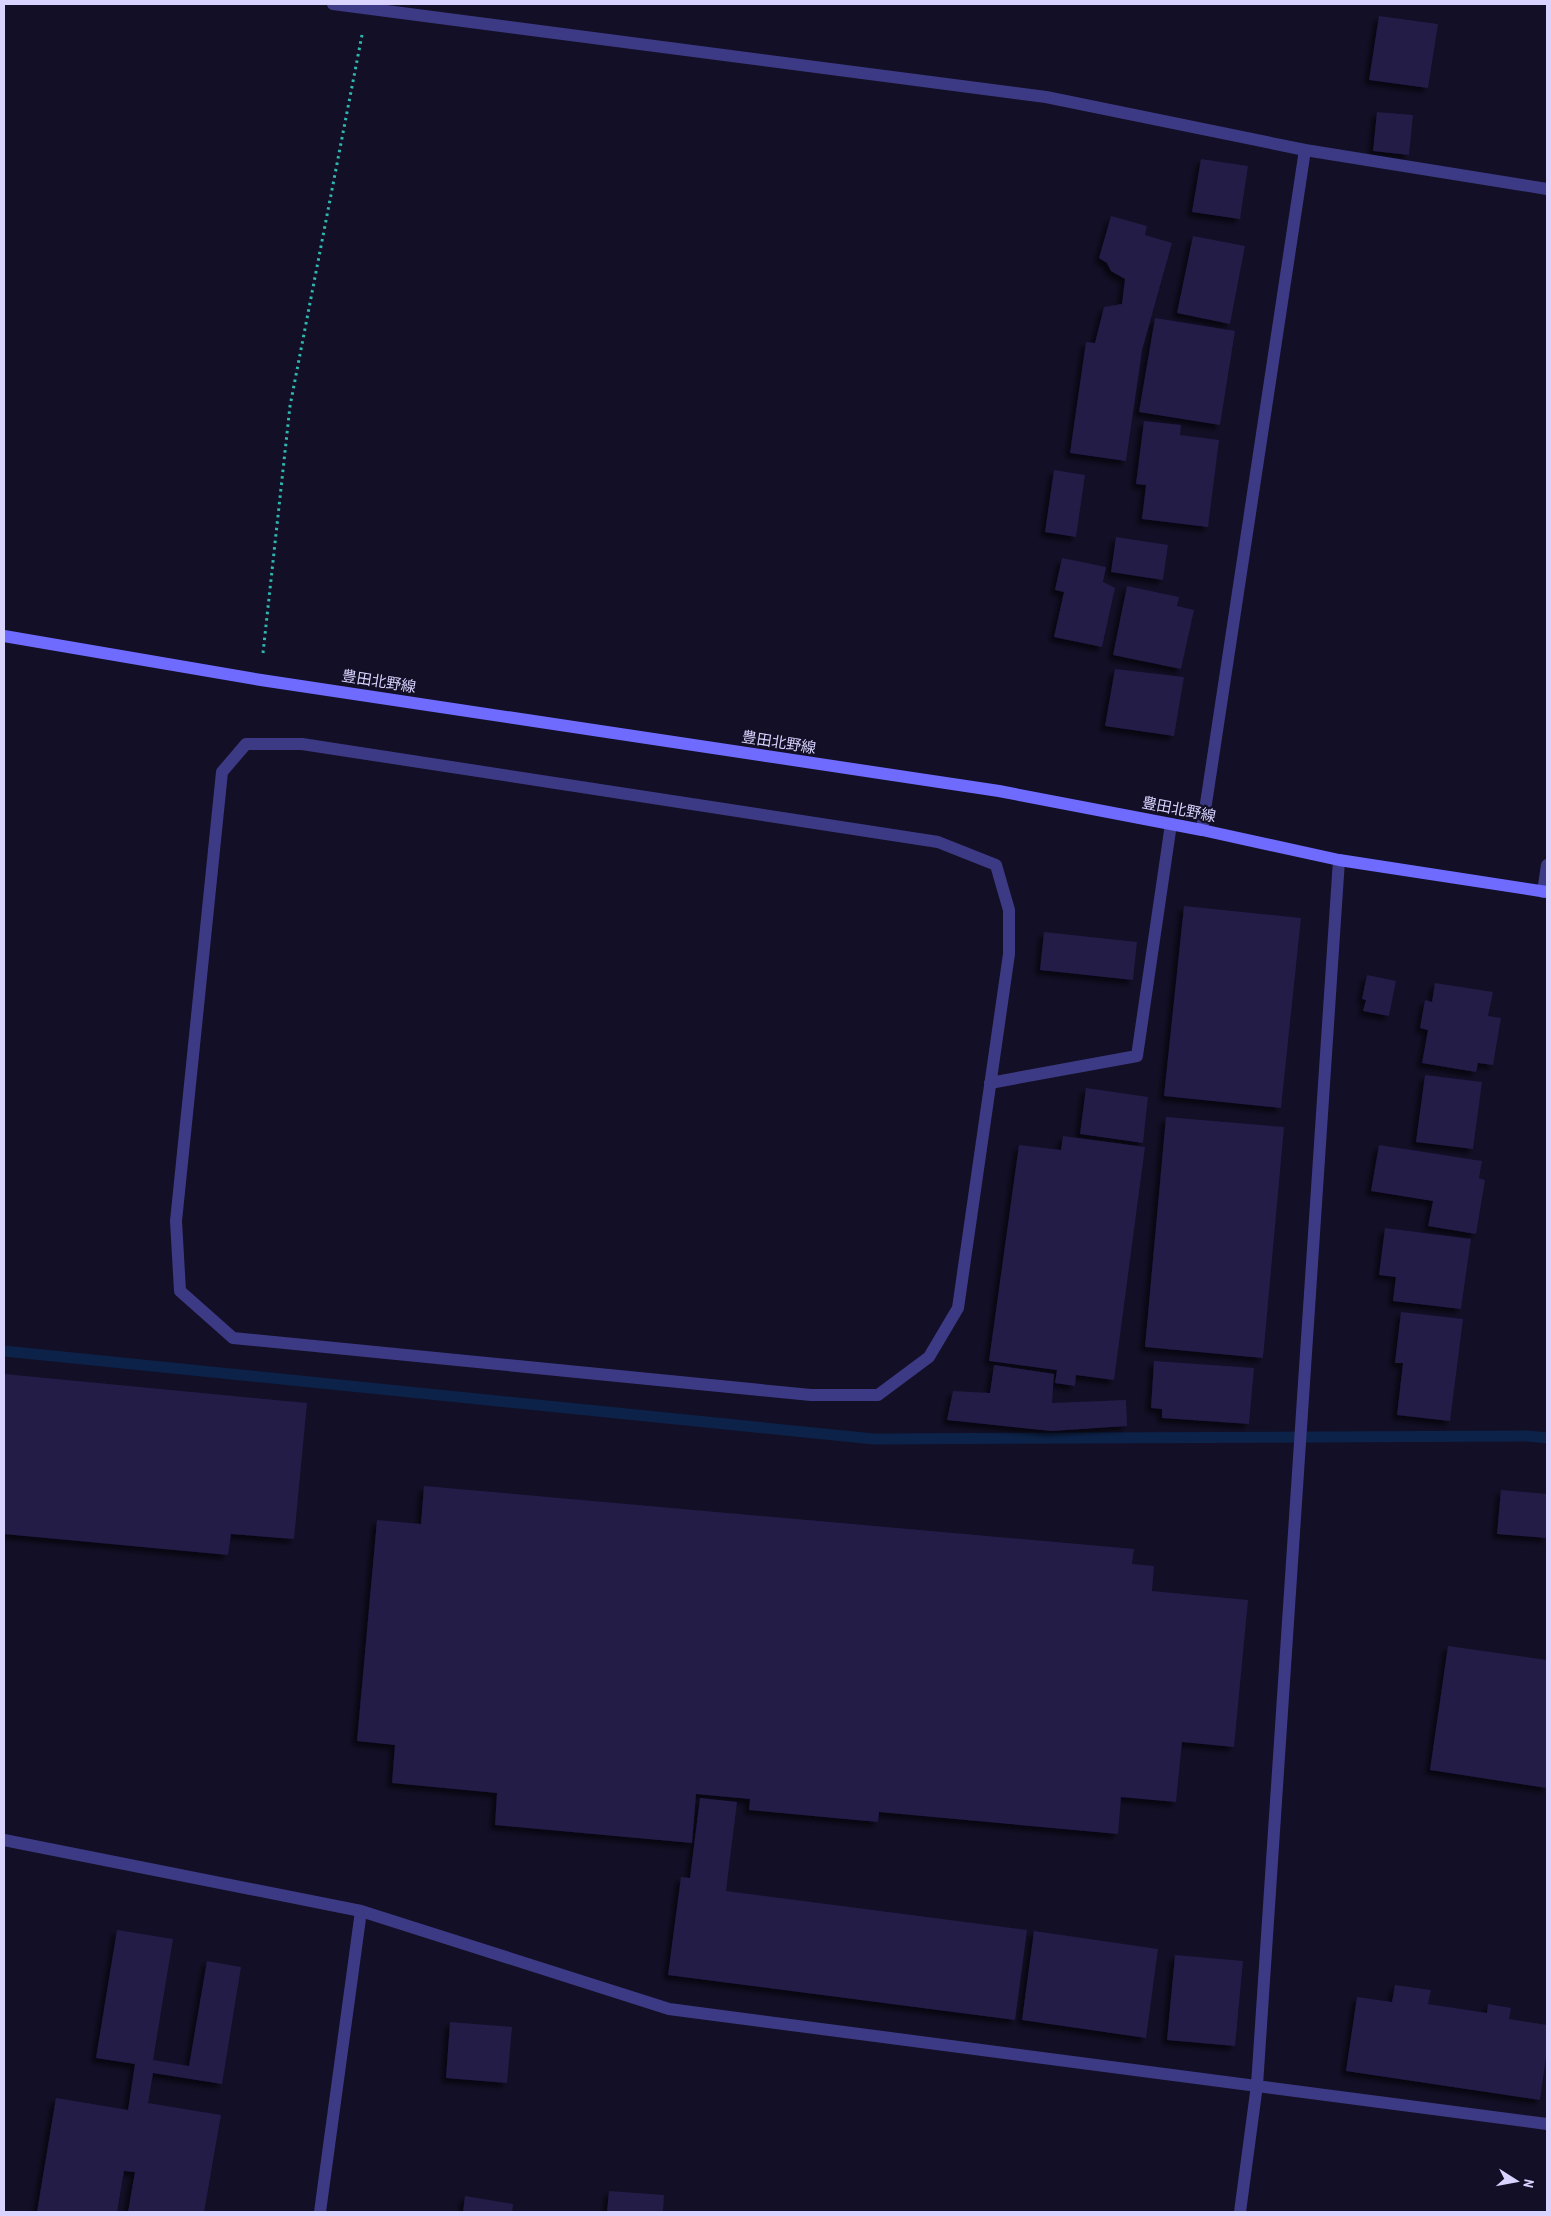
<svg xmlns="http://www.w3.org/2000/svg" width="1551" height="2216" font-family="'Archivo Narrow','Noto Sans JP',sans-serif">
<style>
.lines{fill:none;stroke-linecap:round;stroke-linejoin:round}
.stream{stroke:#0c2248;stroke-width:11}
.building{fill:#241b47;filter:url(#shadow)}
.path{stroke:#2fb8b0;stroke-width:3;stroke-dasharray:2.5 4;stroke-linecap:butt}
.lane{stroke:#3d3a85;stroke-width:12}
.street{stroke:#3d3a85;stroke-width:12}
.secondary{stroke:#6f6bff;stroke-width:12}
.labels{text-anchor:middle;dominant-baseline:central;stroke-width:4.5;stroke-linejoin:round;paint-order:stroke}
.street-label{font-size:15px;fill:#d9d4ff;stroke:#130f26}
</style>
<defs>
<filter id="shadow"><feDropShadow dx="-4.5" dy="4.5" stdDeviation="2.5" flood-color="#0009"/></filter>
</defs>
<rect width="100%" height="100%" fill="#130f26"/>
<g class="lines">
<!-- stream -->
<path class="stream" d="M4 1351 874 1439 1528 1436 1547 1438"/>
</g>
<!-- building -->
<path class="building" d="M1379 16 1438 24 1428 88 1369 80Z
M1377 112 1413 115 1409 155 1373 151Z
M1201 159 1248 166 1240 219 1192 212Z
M1111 216 1147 226 1145 235 1172 243 1142 350 1126 461 1070 453 1086 342 1095 343 1104 307 1122 304 1125 279 1111 271 1107 263 1099 258Z
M1193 236 1245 246 1230 324 1177 313Z
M1155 318 1235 331 1220 425 1139 412Z
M1144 421 1181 425 1180 435 1219 440 1208 527 1142 519 1146 485 1136 484Z
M1054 470 1085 475 1076 537 1045 532Z
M1116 537 1168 545 1163 580 1111 572Z
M1062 558 1106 567 1103 582 1115 588 1102 647 1054 637 1064 592 1055 590Z
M1127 586 1179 597 1177 606 1194 610 1181 669 1113 655Z
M1115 669 1184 677 1174 736 1105 726Z
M1184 906 1301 918 1281 1108 1164 1096Z
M1044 932 1137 942 1133 980 1040 970Z
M1367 975 1396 981 1389 1016 1363 1011 1366 1000 1362 999Z
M1435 983 1493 992 1488 1016 1501 1018 1493 1065 1478 1063 1476 1072 1422 1063 1428 1030 1420 1028 1425 1000 1432 1002Z
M1425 1075 1482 1082 1473 1149 1416 1142Z
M1086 1088 1148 1097 1143 1143 1080 1134Z
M1166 1117 1284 1127 1263 1358 1145 1347Z
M1063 1136 1145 1147 1114 1380 1076 1375 1075 1386 1055 1383 1057 1370 989 1361 1019 1145 1061 1150Z
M1379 1145 1482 1161 1479 1178 1485 1180 1476 1234 1428 1226 1433 1201 1371 1191Z
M1385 1228 1471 1239 1461 1309 1393 1301 1396 1277 1379 1275Z
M1401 1312 1463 1319 1450 1421 1397 1415 1403 1363H1395Z
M1154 1361 1254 1368 1249 1424 1162 1418V1409L1151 1408Z
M994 1365 1054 1374 1052 1403 1126 1400 1127 1426 1051 1431 947 1420 953 1391 990 1393Z
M4 1374 307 1403 294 1539 231 1534 228 1555 4 1534Z
M424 1486 1134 1549 1132 1564 1154 1566 1152 1591 1248 1600 1234 1747 1182 1742 1176 1802 1121 1797 1118 1834 879 1812 878 1822 749 1810 750 1799 696 1794 692 1843 495 1825 497 1793 392 1783 395 1745 357 1741 377 1520 421 1524Z
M1501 1490 1547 1494V1538L1497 1534Z
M1448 1646 1547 1660V1788L1430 1770Z
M700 1798 737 1802 726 1891 1027 1930 1015 2020 668 1975 681 1877 690 1878Z
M117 1930 173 1939 153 2060 189 2066 207 1961 241 1967 222 2084 153 2073 148 2103 221 2115 204 2212H128L135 2172 124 2171 117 2212H37L56 2098 128 2110 135 2064 96 2058Z
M1034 1931 1158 1949 1146 2038 1022 2020Z
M1175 1955 1243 1961 1235 2046 1167 2040Z
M1395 1985 1431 1990 1428 2004 1487 2013 1488 2004 1511 2008 1509 2019 1547 2025V2051L1540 2100 1346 2071 1357 1997 1392 2002Z
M450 2022 512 2027 507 2083 446 2078Z
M609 2191 664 2195 663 2212H607Z
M465 2196 513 2204 512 2212H463Z"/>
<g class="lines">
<!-- path -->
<path class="path" d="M263 653 290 406 362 35"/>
<!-- lane -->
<path class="lane" d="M246 744H302L938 842 996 865 1009 910V954L958 1308 929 1357 878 1395H811L233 1338 180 1291 176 1221 222 772Z
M990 1083 1137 1056 1171 824"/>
<!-- street -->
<path class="street" d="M333 4 1046 97 1305 150 1547 189
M1202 830 1305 150
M1543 892 1547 865
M4 1840 361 1911 669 2009 1547 2124
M320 2212 361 1911
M1240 2212 1257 2085 1339 860"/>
<!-- secondary -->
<path class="secondary" d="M4 636 261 680 999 791 1202 830 1339 860 1547 892"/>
</g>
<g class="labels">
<!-- street labels -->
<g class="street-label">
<text transform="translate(379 681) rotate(9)">豊田北野線</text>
<text transform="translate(779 742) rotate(9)">豊田北野線</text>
<text transform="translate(1179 809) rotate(11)">豊田北野線</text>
</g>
</g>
<!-- border -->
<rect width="1551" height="2216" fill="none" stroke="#d9d4ff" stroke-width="10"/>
<!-- north arrow -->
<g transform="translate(1516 2181) rotate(101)" stroke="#130f26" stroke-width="4" paint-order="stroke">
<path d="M0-4L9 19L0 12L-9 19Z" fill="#d9d4ff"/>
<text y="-8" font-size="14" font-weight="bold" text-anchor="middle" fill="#d9d4ff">N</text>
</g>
</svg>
